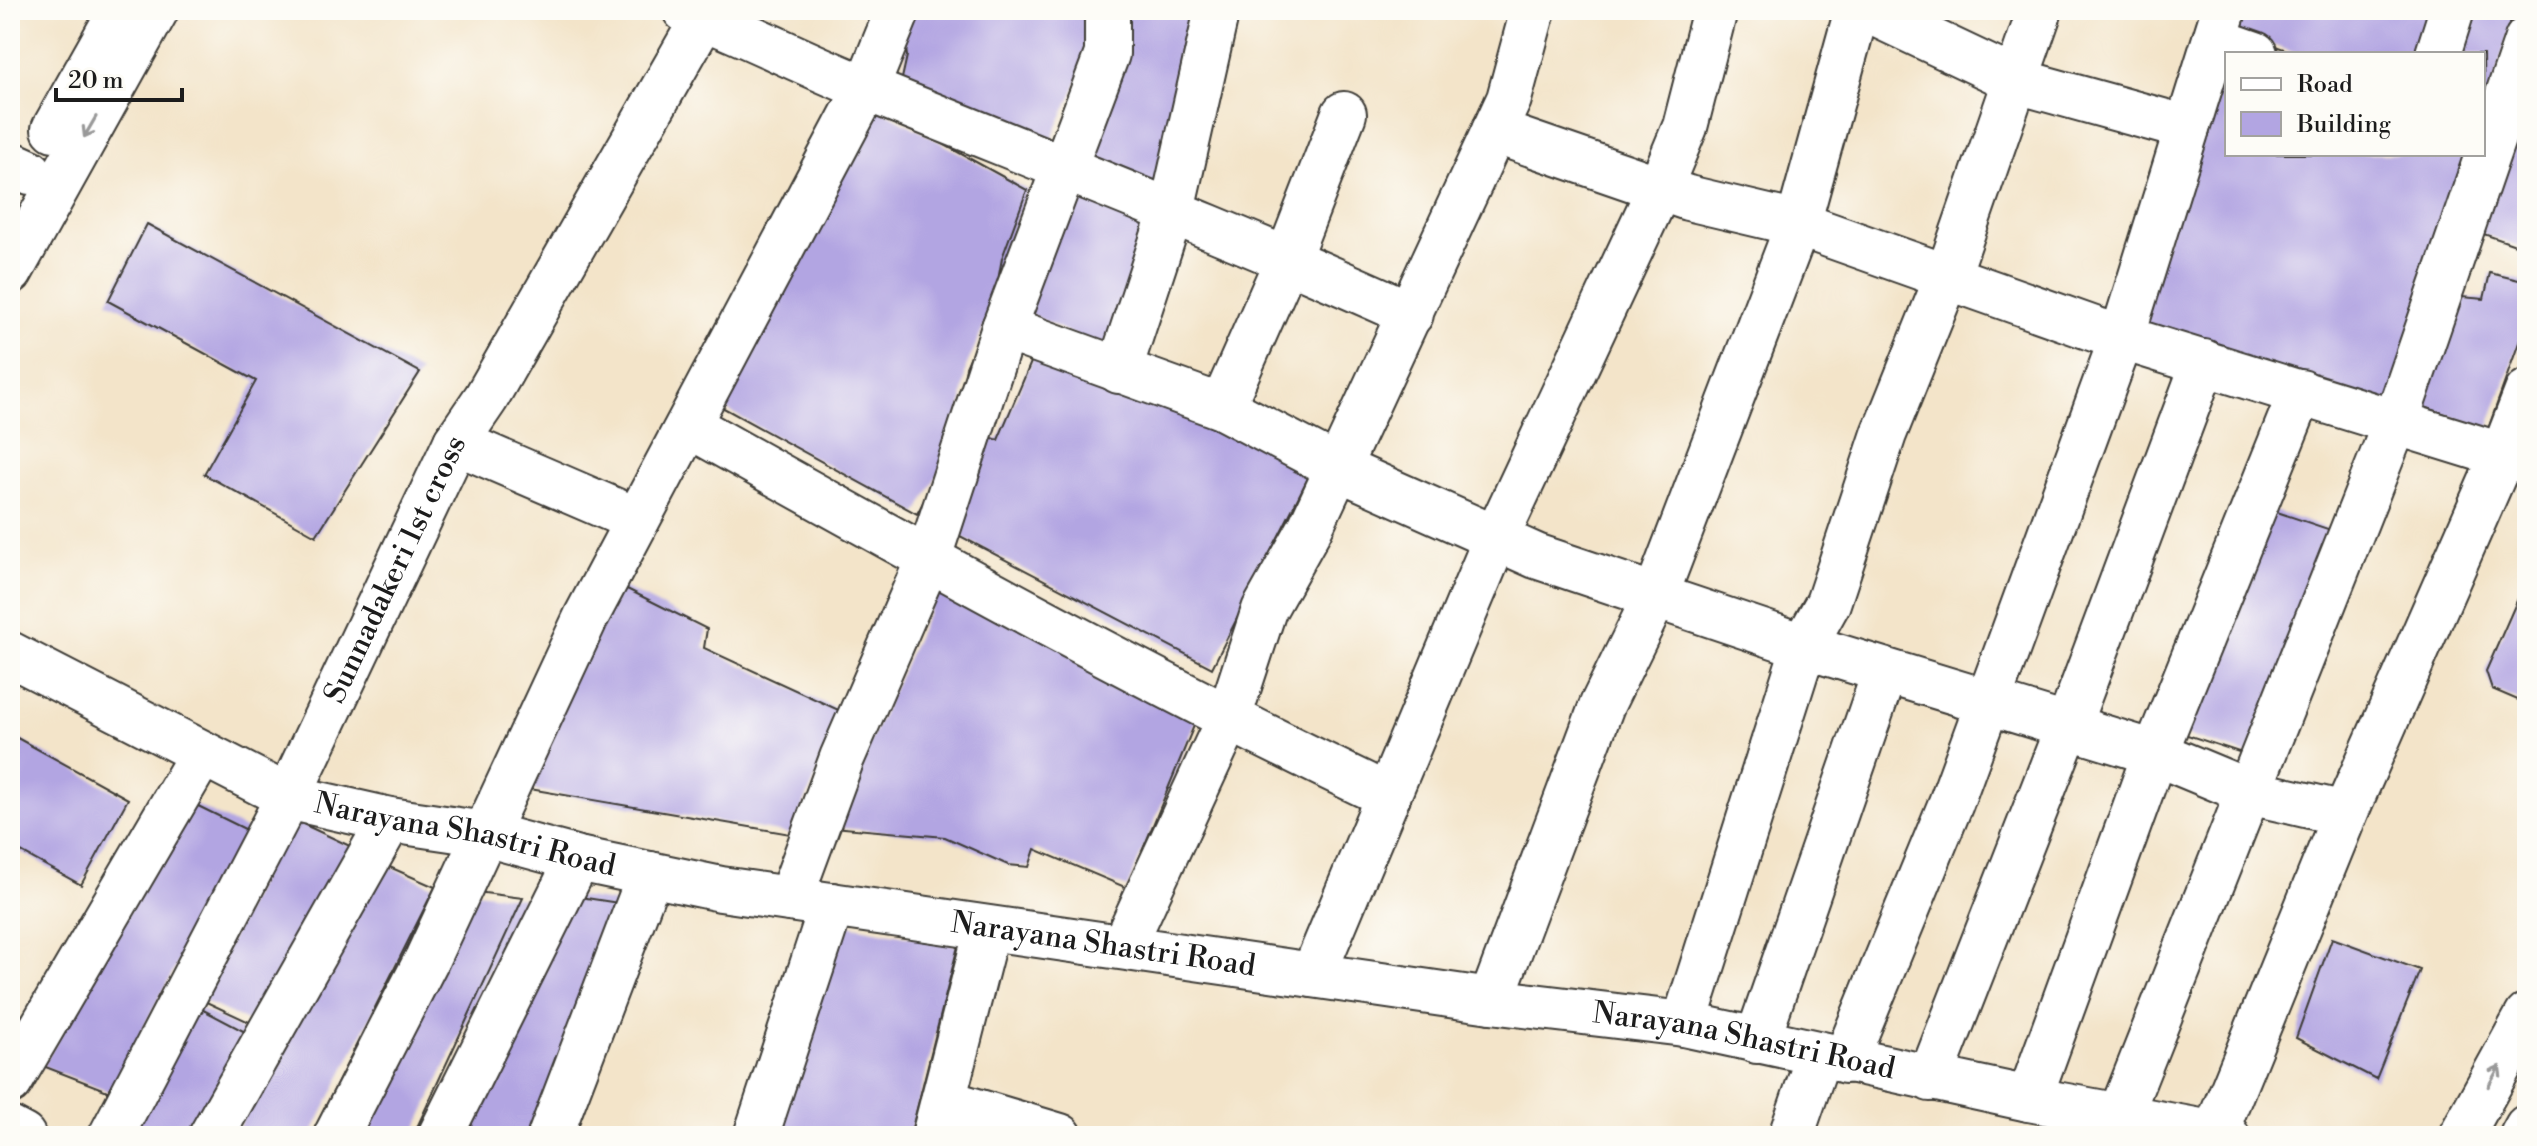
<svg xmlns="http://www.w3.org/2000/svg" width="2537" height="1146" font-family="'Libre Bodoni',serif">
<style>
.building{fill:#b2a5e2}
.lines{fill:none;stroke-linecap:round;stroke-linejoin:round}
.minor-casing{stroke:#3c3a36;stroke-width:48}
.major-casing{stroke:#3c3a36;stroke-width:48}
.minor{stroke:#fff;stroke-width:44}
.major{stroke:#fff;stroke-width:44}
.oneway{stroke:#999}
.labels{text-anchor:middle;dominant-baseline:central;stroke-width:6;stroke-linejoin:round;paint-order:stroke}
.street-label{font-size:30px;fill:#1c1c1c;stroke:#fdfcf7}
</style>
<rect width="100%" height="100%" fill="#fdfcf7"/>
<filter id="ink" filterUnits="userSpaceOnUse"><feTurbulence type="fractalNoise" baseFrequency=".0125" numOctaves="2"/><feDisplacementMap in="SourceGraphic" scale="16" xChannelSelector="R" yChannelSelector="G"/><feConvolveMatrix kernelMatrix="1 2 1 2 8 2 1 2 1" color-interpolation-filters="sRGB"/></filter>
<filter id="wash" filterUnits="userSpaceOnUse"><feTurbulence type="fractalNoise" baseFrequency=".006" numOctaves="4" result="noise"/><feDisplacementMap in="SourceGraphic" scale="32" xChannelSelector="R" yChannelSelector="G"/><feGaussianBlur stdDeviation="1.8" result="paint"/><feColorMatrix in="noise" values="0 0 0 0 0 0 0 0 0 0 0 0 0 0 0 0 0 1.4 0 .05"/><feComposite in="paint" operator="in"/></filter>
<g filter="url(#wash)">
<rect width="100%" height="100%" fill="#f3e4c9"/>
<g id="blocks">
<!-- building -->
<path class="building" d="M914 10H1093L1092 50 1051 140 901 83 907 56 904 33Z
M1121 10H1203L1167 198 1078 159Z
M2242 10H2431L2415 54H2298L2235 32Z
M2468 10H2516L2484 113 2483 54H2449Z
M2527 58V249L2469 229Z
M2227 61V154H2471L2391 405 2137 330Z
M872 105 1027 190 1002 258 994 303 966 367 958 434 917 514 720 406Z
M1065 190 1159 227 1116 355 1022 310Z
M147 224 420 372 316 536 204 474 256 381 108 301Z
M2490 273 2527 282V320L2488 429 2416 404 2450 296 2484 299Z
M1034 355 1315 464 1212 668 958 535 982 434 998 440Z
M2274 511 2337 532 2248 755 2184 734Z
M2527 578V704L2492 689 2486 671Z
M943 579 1198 716 1127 888 1035 849 1029 867 1008 865 945 837 832 827Z
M615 583 707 629 704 648 845 713 790 834 524 788Z
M10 734 128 799 81 885 10 846Z
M190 802 247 830 110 1092 43 1066Z
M290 818 352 847 264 1029 202 1000Z
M376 861 435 887 311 1136H234Z
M469 891 523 898 413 1136H344Z
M567 895 625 904 531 1136H451Z
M838 923 958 946 910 1136H770Z
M2332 938 2420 970 2376 1079 2296 1038Z
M190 1003 249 1034 196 1136H120Z
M955 1128 979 1135V1136H952Z"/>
</g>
</g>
<g filter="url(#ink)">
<use href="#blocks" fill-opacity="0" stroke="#3c3a36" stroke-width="2"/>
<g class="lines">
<!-- minor casing -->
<g class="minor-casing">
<g id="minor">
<path d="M685 10C747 33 806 65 868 89 1050 163 1232 233 1411 314"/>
<path d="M1867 10 2017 81 2187 128"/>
<path d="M2215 40 2255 54"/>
<path d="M2438 54 2452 10"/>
<path d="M1494 131 1688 198 1798 224 2097 330 2527 463"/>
<path d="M10 163 30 172"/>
<path d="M1004 328 1222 407 1338 468 1536 556 1804 646 2155 753 2249 792 2345 814"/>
<path d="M1119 371 1172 210 1217 10"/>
<path d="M1222 407 1288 258 1344 114"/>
<path d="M690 426C920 555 1150 683 1388 796"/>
<path d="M456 442 637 520"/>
<path id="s1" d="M10 654 288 797 390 820 485 834 578 859 721 889 1491 1001 1684 1024 2029 1099 2227 1136"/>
<path d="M790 899 842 758 928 560 1004 328 1107 54V10"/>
<path d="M1124 945 1228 720 1264 610 1310 528 1509 99 1533 10"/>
<path d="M1313 975 1496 538 1660 187 1685 127 1715 10"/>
<path d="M1491 1001 1602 705 1656 595 1798 224 1857 10"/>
<path d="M1684 1024 1804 646 1828 603 1884 434 1948 275 2040 10"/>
<path d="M1757 1041 1885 671"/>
<path d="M1845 1061 1951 803 2122 337 2224 10"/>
<path d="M1930 1079 2068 726 2204 362"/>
<path d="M10 1082 202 754"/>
<path d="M2029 1099 2155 753 2301 392"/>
<path d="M943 1101 1060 1136"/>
<path d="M2119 1118 2396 421 2527 39"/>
<path d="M10 1129 23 1136"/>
<path d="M2215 1133 2345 814 2503 454 2527 392"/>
<path id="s2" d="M111 1136 288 797 456 442 486 398 704 17"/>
<path d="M211 1136 390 820"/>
<path d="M336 1136 427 959 586 617 866 89 898 10"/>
<path d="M440 1136 578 859"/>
<path d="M550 1136 650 874"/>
<path d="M756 1136 832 905"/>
<path d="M934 1136 987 929"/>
<path d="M1791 1136 1819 1055"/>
</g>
</g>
<!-- major casing -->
<g class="major-casing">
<path id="major" d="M54 129 121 10
M10 272 156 10
M2461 1136 2527 1016
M2522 1136 2527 1127"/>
</g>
<!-- minor -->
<use href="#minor" class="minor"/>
<!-- major -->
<use href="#major" class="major"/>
</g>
<!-- one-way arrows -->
<defs><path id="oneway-shaft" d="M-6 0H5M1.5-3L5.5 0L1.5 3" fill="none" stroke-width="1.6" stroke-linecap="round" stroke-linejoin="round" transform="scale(2)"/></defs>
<g class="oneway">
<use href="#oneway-shaft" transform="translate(90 127) rotate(120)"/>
<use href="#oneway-shaft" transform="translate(2494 1076) rotate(-61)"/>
</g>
</g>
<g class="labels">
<!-- street labels -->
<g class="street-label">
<text stroke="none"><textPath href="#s2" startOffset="634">Sunnadakeri 1st cross</textPath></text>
<text stroke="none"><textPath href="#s1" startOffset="494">Narayana Shastri Road</textPath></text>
<text stroke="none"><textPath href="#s1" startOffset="1142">Narayana Shastri Road</textPath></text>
<text stroke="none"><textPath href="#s1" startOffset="1790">Narayana Shastri Road</textPath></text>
</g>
</g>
<!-- margin -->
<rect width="2537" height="1146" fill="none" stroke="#fdfcf7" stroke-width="40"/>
<!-- legend -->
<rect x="2225" y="52" width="260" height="104" fill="#fdfcf7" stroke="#a3a29f" stroke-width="2"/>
<rect x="2241" y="78" width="40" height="12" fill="#ffffff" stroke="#a3a29f" stroke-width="2"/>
<text x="2297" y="92" font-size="24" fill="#1c1c1c">Road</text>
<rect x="2241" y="112" width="40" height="24" fill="#b2a5e2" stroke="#a3a29f" stroke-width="2"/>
<text x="2297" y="132" font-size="24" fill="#1c1c1c">Building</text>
<!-- scale -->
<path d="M56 88v12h126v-12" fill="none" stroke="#1c1c1c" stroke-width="4"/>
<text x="68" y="88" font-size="24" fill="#1c1c1c" stroke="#fdfcf7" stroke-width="6" paint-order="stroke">20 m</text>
</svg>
